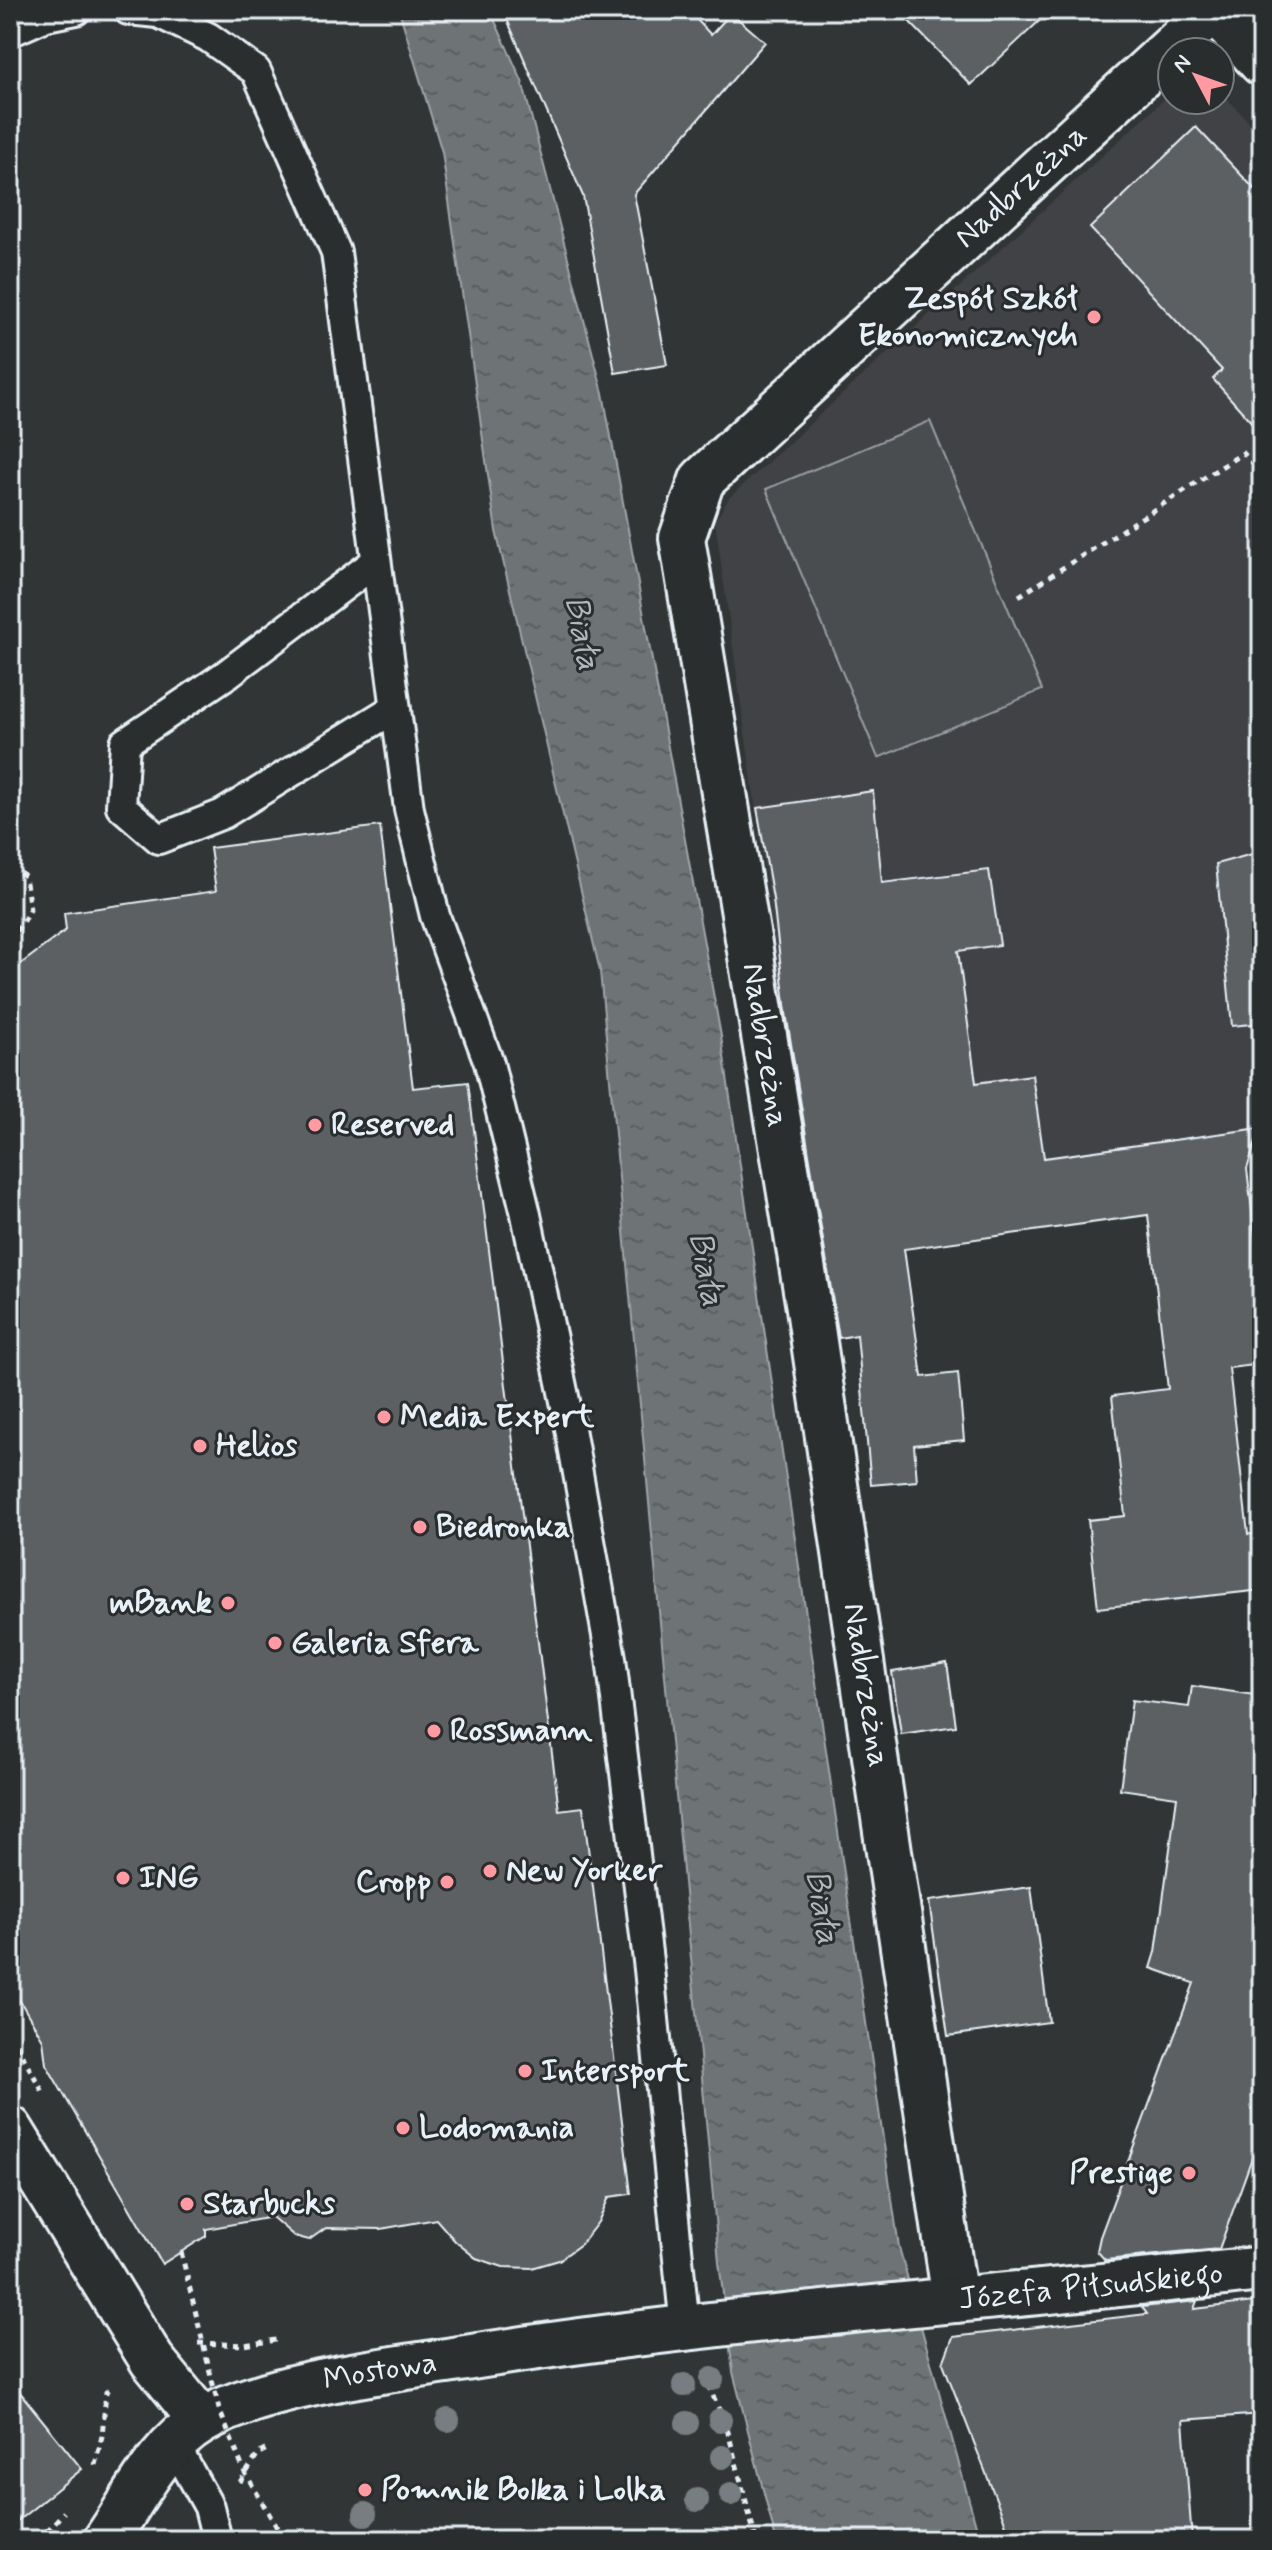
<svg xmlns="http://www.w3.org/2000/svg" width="1272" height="2550" font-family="Mynerve,sans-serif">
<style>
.built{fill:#3f4244}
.pitch{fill:#494d4f;stroke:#989fa4;stroke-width:2}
.water{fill:url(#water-ripples);stroke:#9fa5aa;stroke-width:2}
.building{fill:#5c6063;stroke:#e8f1f8;stroke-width:2}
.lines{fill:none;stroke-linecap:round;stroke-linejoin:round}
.service-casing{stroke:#e8f1f8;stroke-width:34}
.minor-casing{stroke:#e8f1f8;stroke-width:50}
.tertiary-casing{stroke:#e8f1f8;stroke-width:50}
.path{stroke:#e8f1f8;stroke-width:5;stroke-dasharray:6 6;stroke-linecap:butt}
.service{stroke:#2a2d2e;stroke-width:28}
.minor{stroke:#2a2d2e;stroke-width:44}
.tertiary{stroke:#2a2d2e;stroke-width:44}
.path-bridge{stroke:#e8f1f8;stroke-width:5;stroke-dasharray:6 6;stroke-linecap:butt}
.tree{fill:#777d80}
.poi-dot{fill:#ff9aa2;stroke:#2a2d2e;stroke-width:3}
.labels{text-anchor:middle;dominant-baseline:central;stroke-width:6;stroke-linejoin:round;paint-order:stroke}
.street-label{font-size:32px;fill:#e8f1f8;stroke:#2a2d2e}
.poi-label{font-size:32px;font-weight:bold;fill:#e8f1f8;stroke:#2a2d2e;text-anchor:start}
.water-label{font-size:34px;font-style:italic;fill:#b1b8be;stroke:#2a2d2e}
</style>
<defs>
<pattern id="water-ripples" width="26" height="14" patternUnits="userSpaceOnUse" patternTransform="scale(2)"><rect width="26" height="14" fill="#6e7376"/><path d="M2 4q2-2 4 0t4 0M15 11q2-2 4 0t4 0" fill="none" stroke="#5a5e60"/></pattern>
</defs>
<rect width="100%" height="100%" fill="#323536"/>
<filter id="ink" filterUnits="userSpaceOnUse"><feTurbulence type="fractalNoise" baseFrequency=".0125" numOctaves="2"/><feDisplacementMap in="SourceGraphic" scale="16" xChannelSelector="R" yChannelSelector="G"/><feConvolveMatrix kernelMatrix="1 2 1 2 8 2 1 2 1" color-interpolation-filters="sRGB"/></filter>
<g filter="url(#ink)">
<!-- built -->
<path class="built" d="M1220 91 1262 136V762L1256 773 1262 791V1171L1247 1170 1241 1131 810 1191 715 521 729 498 1172 92V100H1220Z"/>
<!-- pitch -->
<path class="pitch" d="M930 421 1042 690 878 758 766 489Z"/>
<!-- water -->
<path class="water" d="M399 10H490L522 81 603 393 721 1036 899 2247 980 2540H776L733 2372 719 2262 600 971 496 531 442 152Z"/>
<!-- building -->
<path class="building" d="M503 10H688L711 35 731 13 765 42 634 194 667 365 615 373 583 196Z
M898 10H1051L971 85Z
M1196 127 1262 197V434L1213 379 1222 370 1090 228Z
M873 791 882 883 989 870 1000 945 958 951 976 1083 1032 1075 1044 1158 1260 1128 1247 1169 1262 1294V1364L1229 1368 1248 1534 1262 1535V1590L1098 1608 1088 1520 1125 1516 1112 1396 1168 1389 1148 1215 904 1249 922 1377 958 1373 964 1440 914 1445 917 1481 871 1485 857 1335 839 1338 786 1013 773 899 757 808Z
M380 826 413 1088 468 1082 559 1810 583 1807 631 2194 609 2197 598 2222 581 2244 559 2260 532 2268 503 2267 476 2258 455 2241 436 2219 381 2229 326 2228 309 2240 294 2236 272 2217 206 2229V2236L162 2264 46 2064 43 2040 10 1984V972L66 930 64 913 216 891 210 848Z
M1252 854 1262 957V1023L1232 1026 1216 864Z
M947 1663 956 1726 901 1734 892 1672Z
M1192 1686 1262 1696V2130L1219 2249 1105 2260 1097 2251 1100 2237 1194 1983 1151 1968 1156 1952 1177 1797 1120 1789 1132 1700 1189 1707Z
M1031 1887 1049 2022 948 2036 929 1901Z
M1197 2301 1194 2309 1262 2301V2414L1183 2420 1192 2540H1012L943 2363 953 2337 1147 2314 1142 2307Z
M10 2380 82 2469 10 2527Z"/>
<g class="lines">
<!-- service casing -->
<g class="service-casing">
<path id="service" d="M128 10 158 13 208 37 256 71 336 252 409 809 435 916 489 1063 525 1210 566 1406 611 1658 649 1969 685 2328
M10 32 46 16 76 10
M374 563 227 674 125 743 121 806 159 839 223 814 395 708
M174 2444 209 2507 217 2540"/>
</g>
<!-- minor casing -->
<g class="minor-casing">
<g id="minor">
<path d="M1214 10 1262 63"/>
<path d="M10 2129 152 2360 202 2421"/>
<path id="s1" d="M955 2300 809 1308 682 538 702 480 1213 10"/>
</g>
</g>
<!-- tertiary casing -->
<g class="tertiary-casing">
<g id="tertiary">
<path id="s2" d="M106 2540C134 2500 158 2447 202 2421 264 2385 381 2371 453 2360 721 2316 992 2300 1262 2269"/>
</g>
</g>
<!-- path -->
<path class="path" d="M1019 596 1243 453 1262 472
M10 866 25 876 30 910 10 941
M10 2034 43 2092
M198 2343 244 2345 276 2340
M703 2374 726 2424 756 2540
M95 2465 102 2436 106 2392 113 2387
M240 2482 259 2453 269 2448
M39 2540 64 2512"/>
<!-- service -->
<use href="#service" class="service"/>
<!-- minor -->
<use href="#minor" class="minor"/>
<!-- tertiary -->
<use href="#tertiary" class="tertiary"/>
<!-- path-bridge -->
<path class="path-bridge" d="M181 2252 219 2409 244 2471 279 2531"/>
</g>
<!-- trees -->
<g class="tree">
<circle cx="712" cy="2379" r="12"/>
<circle cx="684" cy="2385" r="12"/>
<circle cx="448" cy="2420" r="12"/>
<circle cx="720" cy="2420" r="12"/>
<circle cx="687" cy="2423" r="12"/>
<circle cx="722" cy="2457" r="12"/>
<circle cx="731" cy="2494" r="12"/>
<circle cx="697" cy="2500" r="12"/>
<circle cx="365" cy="2514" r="12"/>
</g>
</g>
<!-- markers -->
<g class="poi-dot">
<circle cx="1094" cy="317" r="8"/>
<circle cx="315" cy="1125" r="8"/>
<circle cx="384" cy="1417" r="8"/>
<circle cx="200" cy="1446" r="8"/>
<circle cx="420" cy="1527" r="8"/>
<circle cx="228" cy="1603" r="8"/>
<circle cx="275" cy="1643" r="8"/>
<circle cx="434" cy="1731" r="8"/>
<circle cx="490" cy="1871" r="8"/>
<circle cx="123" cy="1878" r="8"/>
<circle cx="447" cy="1882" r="8"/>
<circle cx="525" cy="2071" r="8"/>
<circle cx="403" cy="2128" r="8"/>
<circle cx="1189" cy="2173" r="8"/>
<circle cx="187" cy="2204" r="8"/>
<circle cx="365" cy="2490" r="8"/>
</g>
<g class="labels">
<!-- street labels -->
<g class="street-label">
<text stroke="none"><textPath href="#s1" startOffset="2278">Nadbrzeżna</textPath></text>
<text transform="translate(765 1045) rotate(81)">Nadbrzeżna</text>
<text transform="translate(866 1685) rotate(81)">Nadbrzeżna</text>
<text stroke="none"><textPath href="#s2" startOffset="1056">Józefa Piłsudskiego</textPath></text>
<text stroke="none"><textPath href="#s2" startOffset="340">Mostowa</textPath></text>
</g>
<!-- poi labels -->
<g class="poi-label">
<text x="1078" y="299" text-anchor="end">Zespół Szkół<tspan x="1078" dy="37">Ekonomicznych</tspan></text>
<text x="331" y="1125">Reserved</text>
<text x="400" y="1417">Media Expert</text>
<text x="216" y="1446">Helios</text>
<text x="436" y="1527">Biedronka</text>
<text x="212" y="1603" text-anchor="end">mBank</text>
<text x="291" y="1643">Galeria Sfera</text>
<text x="450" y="1731">Rossmann</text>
<text x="506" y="1871">New Yorker</text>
<text x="139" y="1878">ING</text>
<text x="431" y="1882" text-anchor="end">Cropp</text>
<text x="541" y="2071">Intersport</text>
<text x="419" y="2128">Lodomania</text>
<text x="1173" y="2173" text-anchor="end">Prestige</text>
<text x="203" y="2204">Starbucks</text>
<text x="381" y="2490">Pomnik Bolka i Lolka</text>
</g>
<!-- water labels -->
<g class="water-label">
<text transform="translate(582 633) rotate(79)">Biała</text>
<text transform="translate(706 1269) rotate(79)">Biała</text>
<text transform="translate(822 1907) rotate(80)">Biała</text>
</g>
</g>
<!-- margin -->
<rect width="1272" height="2550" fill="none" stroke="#2a2d2e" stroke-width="40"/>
<rect x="20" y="20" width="1232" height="2510" fill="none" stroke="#e8f1f8" stroke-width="3" filter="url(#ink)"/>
<!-- north arrow -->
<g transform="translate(1196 76) rotate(311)"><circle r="38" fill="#2a2d2e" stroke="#767b7f" stroke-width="2"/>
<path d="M0-6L14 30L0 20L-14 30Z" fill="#ff9aa2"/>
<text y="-12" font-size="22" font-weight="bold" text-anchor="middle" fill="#e8f1f8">N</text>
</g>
</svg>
